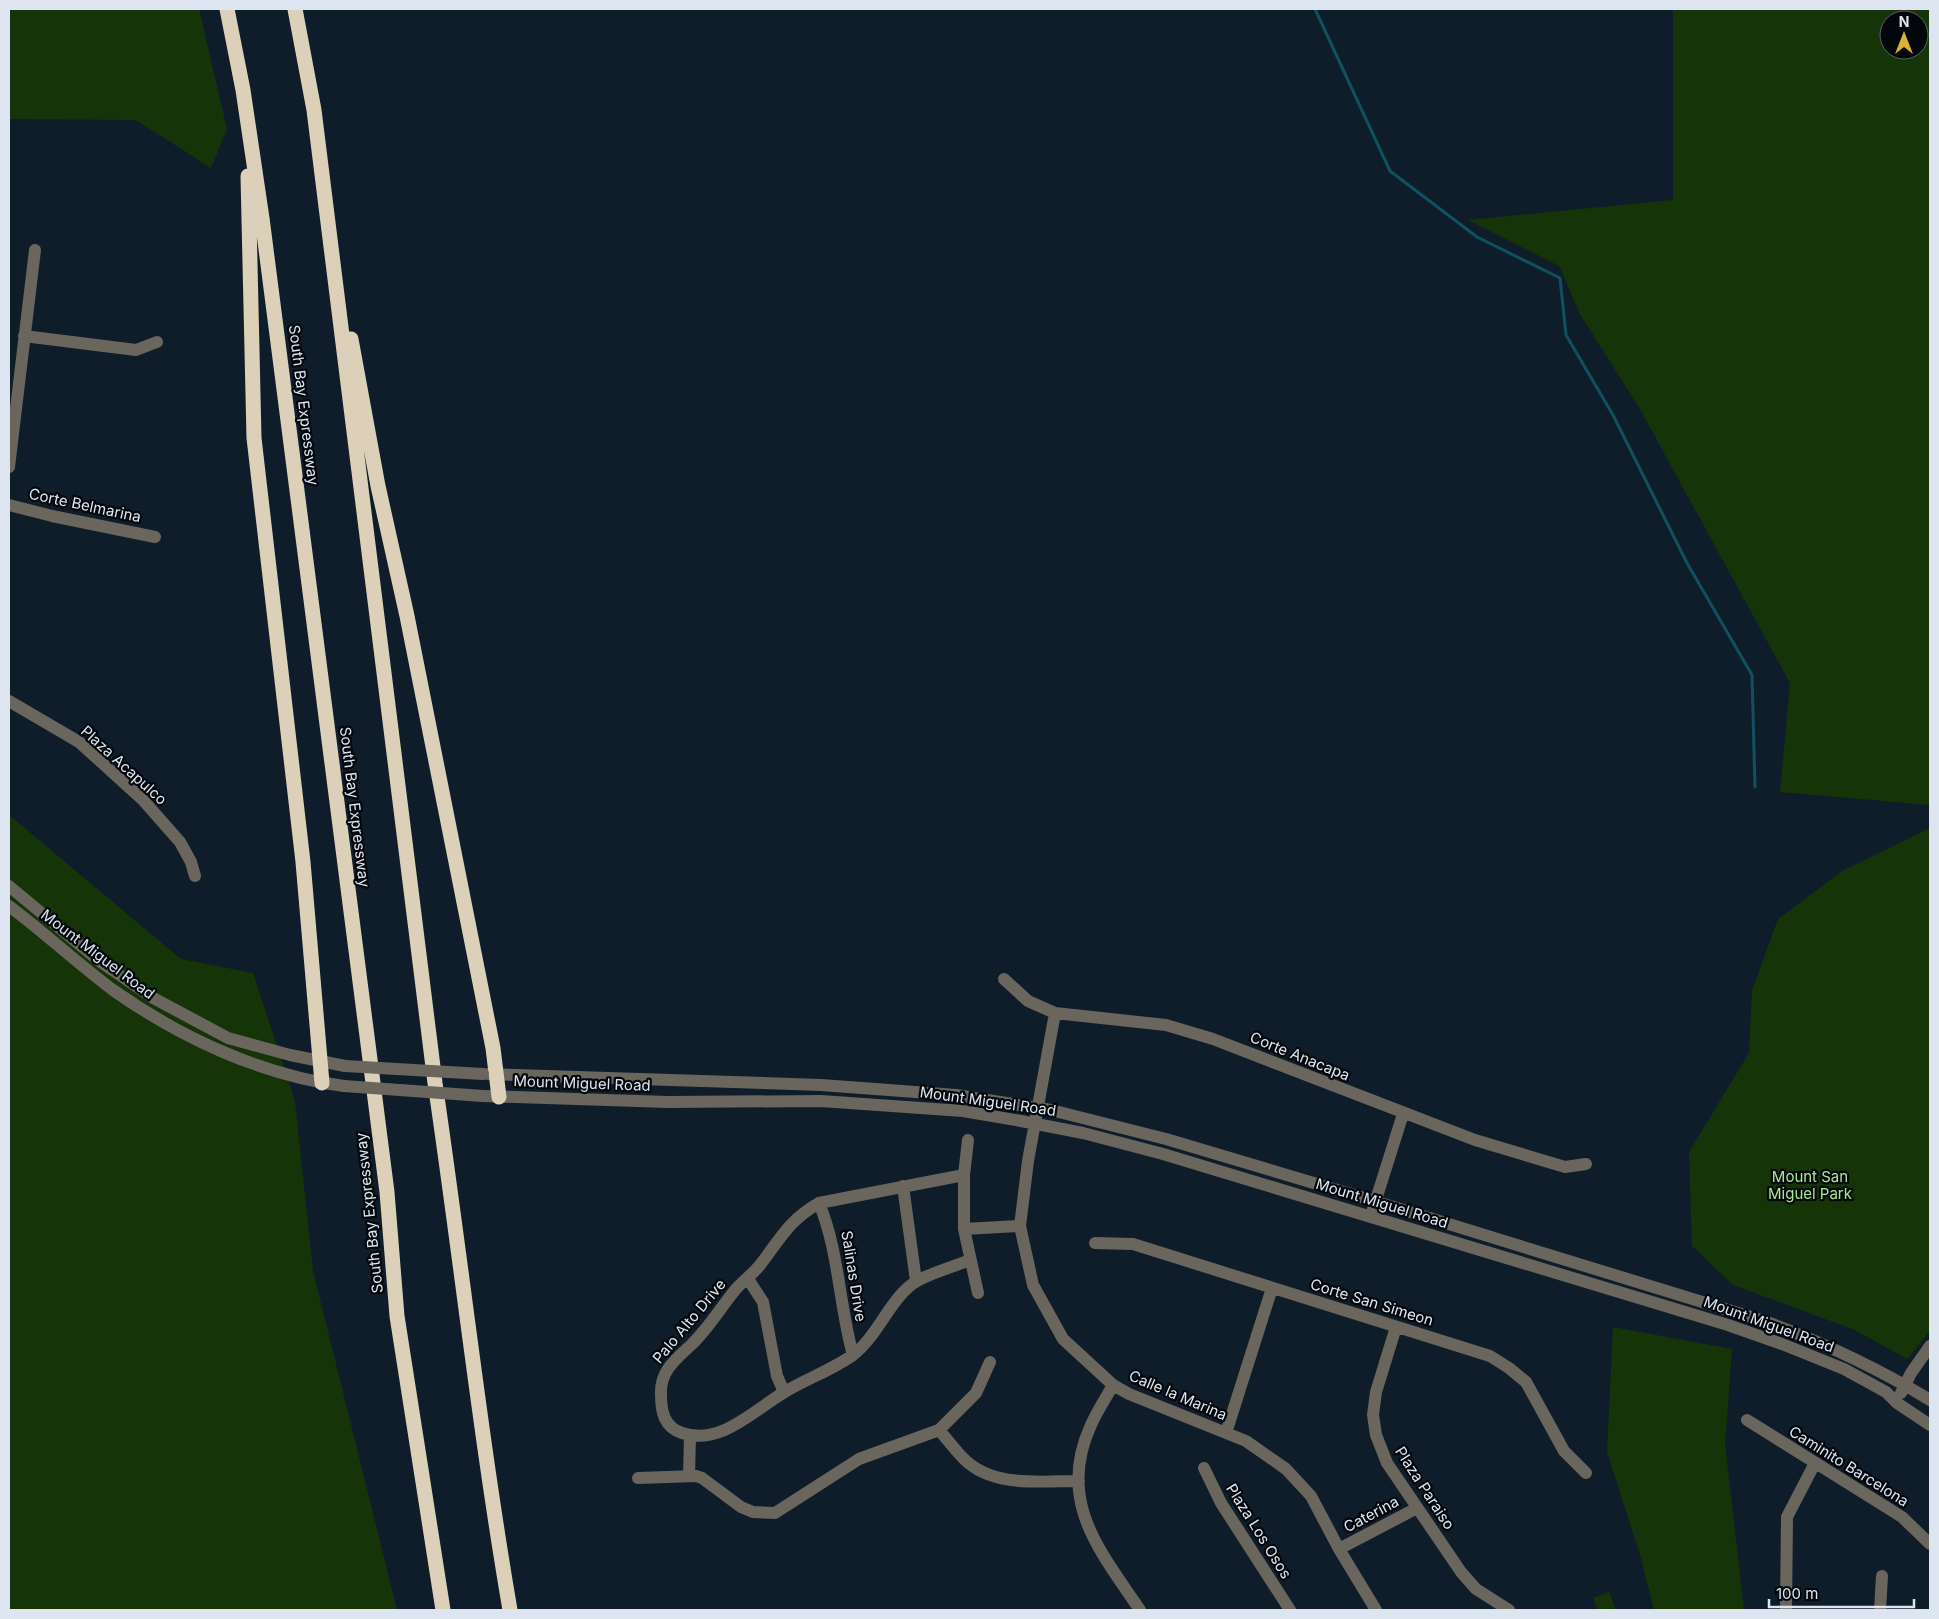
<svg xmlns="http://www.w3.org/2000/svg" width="1939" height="1619" font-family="Inter,sans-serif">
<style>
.green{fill:#153509;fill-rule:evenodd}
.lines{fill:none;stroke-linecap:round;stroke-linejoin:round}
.stream{stroke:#0f5161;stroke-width:3}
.minor{stroke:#6a665d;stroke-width:12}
.highway{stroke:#dcd0b9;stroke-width:15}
.minor-bridge{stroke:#6a665d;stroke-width:12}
.labels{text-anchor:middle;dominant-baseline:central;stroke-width:4.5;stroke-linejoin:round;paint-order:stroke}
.street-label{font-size:15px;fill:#dde6f0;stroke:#03070c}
.park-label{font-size:15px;fill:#a5eb8e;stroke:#03070c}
</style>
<rect width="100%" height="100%" fill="#0f1d2a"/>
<!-- green -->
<path class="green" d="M9 9H199L227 129 211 168 136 120 9 119Z
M1673 9H1930V805L1780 792 1790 683 1641 411 1580 314 1559 266 1468 220 1673 200ZM1889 20H1919V50H1889Z
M9 815 181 959 253 973 295 1101 313 1271 397 1610H9Z
M1930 828V1331L1907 1359 1855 1330 1733 1285 1692 1246 1689 1152 1749 1053 1752 990 1778 919 1842 871Z
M1613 1327 1732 1349 1725 1444 1744 1610H1654L1640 1555 1607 1452Z
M1609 1592 1616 1610H1598L1593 1598Z"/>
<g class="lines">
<!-- stream -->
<path class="stream" d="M1315 9 1390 171 1477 237 1560 278 1566 335 1613 415 1687 563 1752 675 1755 787"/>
<!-- minor -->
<path class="minor" d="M24 336 136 350 157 342
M9 467 35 250
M9 505 52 516 155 537
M9 701 79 742 143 800 180 842 191 862 195 876
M9 886 98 960 155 999 228 1038 290 1055 345 1066
M9 906C45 933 77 963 113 990 181 1038 261 1075 344 1086
M1004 979 1028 1001 1055 1013 1166 1025 1213 1039 1475 1140 1565 1167 1586 1164
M1055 1013 1028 1161 1020 1226 1033 1285 1063 1339 1113 1385 1129 1394 1246 1441 1286 1469 1311 1496 1339 1549 1376 1610
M488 1074 821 1085 956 1095 1051 1110 1166 1139 1374 1201 1764 1321C1822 1342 1877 1368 1930 1400
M483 1096 668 1102 821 1101 963 1111 1021 1121 1083 1133 1163 1154 1728 1325 1782 1344 1844 1369 1886 1392 1897 1403 1930 1425
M968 1140 964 1175V1229L978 1293
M964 1175 819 1203C788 1221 781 1238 760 1265 753 1274 744 1280 736 1289 721 1307 708 1329 691 1345 676 1359 660 1371 661 1394 661 1412 664 1427 682 1433 720 1446 753 1411 783 1393 806 1379 832 1370 853 1355 878 1336 892 1295 917 1281 933 1272 953 1267 970 1260
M903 1186 916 1281
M819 1203C839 1251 839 1305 853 1355
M1373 1209 1403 1114
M964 1229 1020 1226
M1095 1243 1133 1244 1490 1356 1509 1368 1526 1382 1564 1451 1586 1473
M748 1279 763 1302 777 1376 784 1392
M1396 1327 1376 1392 1373 1415 1376 1435 1387 1463 1461 1572 1476 1589 1509 1610
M1113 1385C1106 1398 1097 1411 1091 1425 1056 1501 1100 1551 1140 1610
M1901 1393 1911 1373 1930 1346
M1747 1420 1902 1517 1930 1544
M939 1430C947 1439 955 1450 964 1459 993 1488 1041 1481 1079 1481
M1226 1433 1272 1288
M1204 1468 1221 1503 1290 1610
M689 1476 690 1435
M638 1478 696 1476 702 1478 741 1507 753 1512 775 1513 859 1459 939 1430 976 1393 990 1362
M1339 1549 1417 1508
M1786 1610 1787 1517 1815 1463
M1880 1610 1882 1576"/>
<!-- highway -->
<path class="highway" d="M227 9 243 90 262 218 387 1192 397 1316 443 1610
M295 9 314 110 435 1083C461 1259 480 1435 510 1610
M248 176 254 438 303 862 322 1083
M351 339 378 486 407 616 493 1048 499 1097"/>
<!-- minor-bridge -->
<path class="minor-bridge" d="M345 1066 483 1074
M344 1086 483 1096"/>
</g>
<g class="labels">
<!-- street labels -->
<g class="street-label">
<text transform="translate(304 405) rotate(83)">South Bay Expressway</text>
<text transform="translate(85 505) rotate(12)">Corte Belmarina</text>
<text transform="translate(124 765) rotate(42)">Plaza Acapulco</text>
<text transform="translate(355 807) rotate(83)">South Bay Expressway</text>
<text transform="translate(98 954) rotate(37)">Mount Miguel Road</text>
<text transform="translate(1300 1056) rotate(22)">Corte Anacapa</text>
<text transform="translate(582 1083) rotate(2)">Mount Miguel Road</text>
<text transform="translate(988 1101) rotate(8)">Mount Miguel Road</text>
<text transform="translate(1382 1203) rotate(17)">Mount Miguel Road</text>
<text transform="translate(369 1213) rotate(-96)">South Bay Expressway</text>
<text transform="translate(854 1276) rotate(81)">Salinas Drive</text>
<text transform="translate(1372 1302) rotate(17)">Corte San Simeon</text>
<text transform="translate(689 1321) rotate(-50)">Palo Alto Drive</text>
<text transform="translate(1769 1324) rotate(20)">Mount Miguel Road</text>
<text transform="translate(1178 1395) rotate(23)">Calle la Marina</text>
<text transform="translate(1849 1466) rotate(32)">Caminito Barcelona</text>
<text transform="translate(1425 1488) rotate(57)">Plaza Paraiso</text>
<text transform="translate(1371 1514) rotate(-28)">Caterina</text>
<text transform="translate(1259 1531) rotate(58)">Plaza Los Osos</text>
</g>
<!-- park labels -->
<g class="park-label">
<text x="1810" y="1176">Mount San<tspan x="1810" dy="17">Miguel Park</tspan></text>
</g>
</g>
<!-- border -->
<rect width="1939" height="1619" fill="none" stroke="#dde6f0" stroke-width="20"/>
<!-- north arrow -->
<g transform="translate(1904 35)"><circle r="24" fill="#03070c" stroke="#5a6067"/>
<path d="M0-4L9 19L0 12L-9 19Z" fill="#dab333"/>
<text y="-8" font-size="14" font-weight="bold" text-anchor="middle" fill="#dde6f0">N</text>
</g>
<!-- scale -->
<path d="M1769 1599v8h145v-8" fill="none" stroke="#dde6f0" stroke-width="2.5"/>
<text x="1776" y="1599" font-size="15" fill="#dde6f0" stroke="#03070c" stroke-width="4" paint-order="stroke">100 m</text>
</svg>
